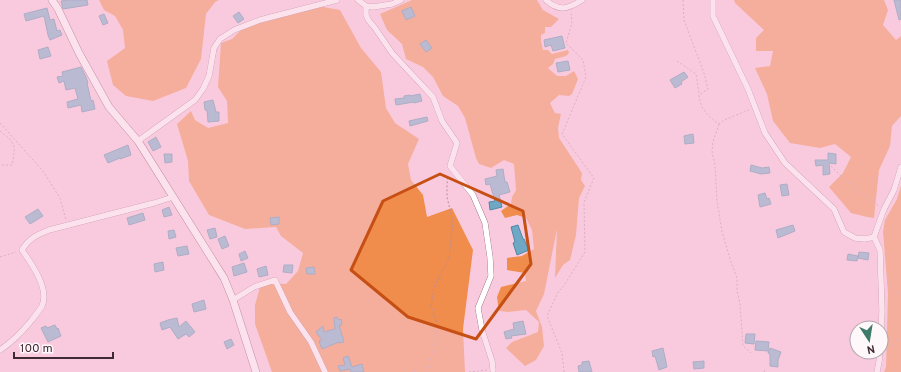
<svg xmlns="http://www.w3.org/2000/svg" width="901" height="372" font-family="Overpass,sans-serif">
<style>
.green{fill:#f08c4c}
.building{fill:#6ea8c5;stroke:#5089a6}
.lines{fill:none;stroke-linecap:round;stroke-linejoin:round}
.minor-casing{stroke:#804e64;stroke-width:6}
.tertiary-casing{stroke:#804e64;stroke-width:8}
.path{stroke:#b58f9f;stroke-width:1;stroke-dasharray:2 2;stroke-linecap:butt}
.minor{stroke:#fff;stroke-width:5.5}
.tertiary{stroke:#fff;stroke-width:7}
.marked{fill:none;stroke:#c64f14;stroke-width:3;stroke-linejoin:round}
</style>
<rect width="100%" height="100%" fill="#f9cade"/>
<!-- green -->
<path class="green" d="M99 0H219L215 2 206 14 201 59 186 88 153 101 126 96 113 85 107 61 125 48 123 30 115 16 104 10Z
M412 0H537L543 10 559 19 551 27H545V33L541 35V41L543 50H548L552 54 568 50 569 53 566 56 555 59 553 64 548 68 557 76H566L574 71 578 79 572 94 569 96 559 95 550 103 555 113 561 114 558 128 559 138 582 173 581 180 585 186 579 198 576 235 570 260 563 265 555 278 557 229 544 294 536 311 542 327 544 346 536 360 525 366 506 348 512 342 538 332 539 322 526 310 508 312 499 311 497 297 501 287 526 281 525 273 507 270V258L522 256 534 249 532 230 526 218 517 215 505 218 501 211 511 204 512 197 516 190 514 164 504 160 491 168 479 164 476 158 465 118 458 106 443 96 433 77 423 67 406 59 402 44 387 30 380 14Z
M734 0H884L888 10 883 25 896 40 901 36V116L892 126 890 146 879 170 874 218 867 217 851 213 829 187 843 173 851 157 835 144 820 148 790 143 773 121 767 94 755 68 770 66 773 51H756V38L764 30 735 3Z
M318 6 340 10 361 48 381 72 386 108 395 123 419 139 408 164 411 180 423 195 427 217 452 208 473 250 463 329 465 372H272L255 324V305L260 287 269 283 286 284 298 271 303 253 281 236 276 227 245 229 209 215 189 181 188 161 177 124 191 111 195 120 208 128 228 123 227 101 218 87 221 43 232 39 245 26Z
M901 186V372H884L886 367 888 293 883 232 885 220 897 199Z"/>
<!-- building -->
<path class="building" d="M68 0H87L88 5 63 9 61 1Z
M894 0H901V19L899 20Z
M411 7 415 16 406 20 402 11Z
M47 8 50 20 54 19 57 31 60 30 62 35 50 40 48 35 44 16 26 21 24 14Z
M239 12 244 19 238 23 233 16Z
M104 14 108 23 103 25 99 16Z
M562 36 565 48 553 51 551 45 545 47 544 40Z
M426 40 432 48 426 52 420 44Z
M48 47 51 56 40 59 38 50Z
M568 61 570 70 558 72 556 63Z
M81 67 86 77 88 83H87L91 101 93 100 95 109 82 112 81 105 68 108 67 102 78 99 75 88 66 90 64 81 59 83 57 77 63 76 62 72Z
M684 72 688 77 681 82 682 84 675 88 670 80Z
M420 94 422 101 414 103V102L396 105 395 99 404 98V96L410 95V96Z
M213 100 216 112H219V121L208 122 207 110H205L204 102Z
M427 117 428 121 410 126 409 121Z
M693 134 694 143 685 144 684 136Z
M156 137 161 147 153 151 148 142Z
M128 145 131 155 120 159V158L108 163 104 155Z
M828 153 836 154V164L829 163 830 174 823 175V165L816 166 815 160H828Z
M164 154H172V162L165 163Z
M751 165 762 168 769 167 770 173 761 174 750 171Z
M503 169 505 182H507L510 192 499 195 502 207 490 210 489 202 495 201 490 184 486 185 485 179 497 176 496 170Z
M787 184 789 195 782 196 780 185Z
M765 193 767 199 769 198 771 204 760 207 758 195Z
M169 207 172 215 164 217 162 210Z
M38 209 43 216 30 224 25 217Z
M143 213 145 220 129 225 127 218Z
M279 217V224L271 225 270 218Z
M518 225 523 239H524L529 250 517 255 513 243 515 242 511 227Z
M793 225 795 231 778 238 776 230Z
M215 228 217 237 210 239 207 230Z
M174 230 176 237 169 239 168 231Z
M225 236 229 246 222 249 218 239Z
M187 246 189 254 178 256 176 248Z
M245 251 248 258 241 261 239 254Z
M859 252 869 253 868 260 858 258Z
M848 254 858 256 857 261 847 260Z
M163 262 164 270 155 272 154 264Z
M244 263 247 272 234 276 232 267Z
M284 265H293L292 273 283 272Z
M266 266 268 275 259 277 257 269Z
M314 267 315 274H307L306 268Z
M204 300 206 309 194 312 192 304Z
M337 317 338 320 341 319 342 325H339L344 342 339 343V342L322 349 319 341 322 340 316 332 323 326 324 332 335 329 334 318Z
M177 318 179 327 186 321 195 332 189 337 186 334 178 339 170 327 162 330 160 323 168 320Z
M523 321 526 334 511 336 512 338 506 339 504 332 514 329 513 323Z
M55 325 57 329 58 328 61 336 48 342 41 328 46 326 47 328Z
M746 334H755L754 344 745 343Z
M231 339 234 345 227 349 224 342Z
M756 341 769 342 768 351 755 350Z
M663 348 667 367 659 370 655 356 653 357 652 351Z
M770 348 781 352 778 360V367L770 366V354L768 353Z
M348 356 352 367 362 364 364 372H351L350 369 340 371 338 366 345 365 343 358Z
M589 361 592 372H579L578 366 582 365V362Z
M704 361V368L694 369 693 362Z"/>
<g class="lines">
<!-- minor casing -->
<g class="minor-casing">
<path id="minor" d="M358 0 366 6 373 7 392 4 401 0
M546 0C559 12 568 9 582 0
M713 0V16L748 89 765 133 785 163 834 209 844 232 855 238 865 239 874 237
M366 6V15L369 21 375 28 392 53 419 82 433 97 442 121 457 143 450 166 473 195 485 223 490 257 491 276 478 308 482 330 492 361 493 370
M138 141 195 100 203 89 209 76 214 48 220 39 234 30 260 20 337 0
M233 300 254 287 275 280 290 312 311 342 325 372
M881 336 882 310 880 250 874 237 884 209 894 190 901 167
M0 350C12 342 22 332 31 321 35 316 39 311 42 306 50 289 31 263 22 250 29 238 37 235 49 230L154 203 173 197
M877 372 879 362 880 352"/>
</g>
<!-- tertiary casing -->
<g class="tertiary-casing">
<path id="tertiary" d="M52 0 58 9 79 53 109 107 138 141 224 278 233 300 256 372"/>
</g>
<!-- path -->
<path class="path" d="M683 0 684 20 704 73 708 89 699 95C700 109 708 116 719 124L724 120 749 110
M677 61 696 74 699 94
M0 123 43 171 60 198 66 220
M719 124 713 142 712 152 715 165 717 201 722 232 731 262 737 278V290L740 304 743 346 751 353
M0 131C16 143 16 146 12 165H0
M831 166 853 188 879 206
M0 257 16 252
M887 283 901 296
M886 350 901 337
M414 372V371L417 372
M427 372 434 347 438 326 431 306 434 287 449 258 453 222 447 197V184L448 175
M469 372 487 370
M564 372 562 353 547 316 558 292 563 287 585 252 584 202 594 178 562 134 586 77 583 60 566 43 572 23 571 12
M764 372 765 370"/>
<!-- minor -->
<use href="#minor" class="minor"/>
<!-- tertiary -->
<use href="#tertiary" class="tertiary"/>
</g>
<!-- marked area -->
<path d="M0 0H901V372H0ZM440 174 523 211 531 264 476 339 408 317 351 270 383 201Z" fill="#f9cade" fill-opacity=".55" fill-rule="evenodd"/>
<path class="marked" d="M440 174 523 211 531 264 476 339 408 317 351 270 383 201Z"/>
<!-- north arrow -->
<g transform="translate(869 340) rotate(168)"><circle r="19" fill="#fff8fb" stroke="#b2a5ab"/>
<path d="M0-3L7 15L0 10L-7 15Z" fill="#3d7b68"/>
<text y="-6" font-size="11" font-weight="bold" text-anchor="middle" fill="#3f2932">N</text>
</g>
<!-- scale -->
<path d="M14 352v6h99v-6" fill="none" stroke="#3f2932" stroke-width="2"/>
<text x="20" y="352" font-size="12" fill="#3f2932" stroke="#fff8fb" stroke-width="3" paint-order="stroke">100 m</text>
</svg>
